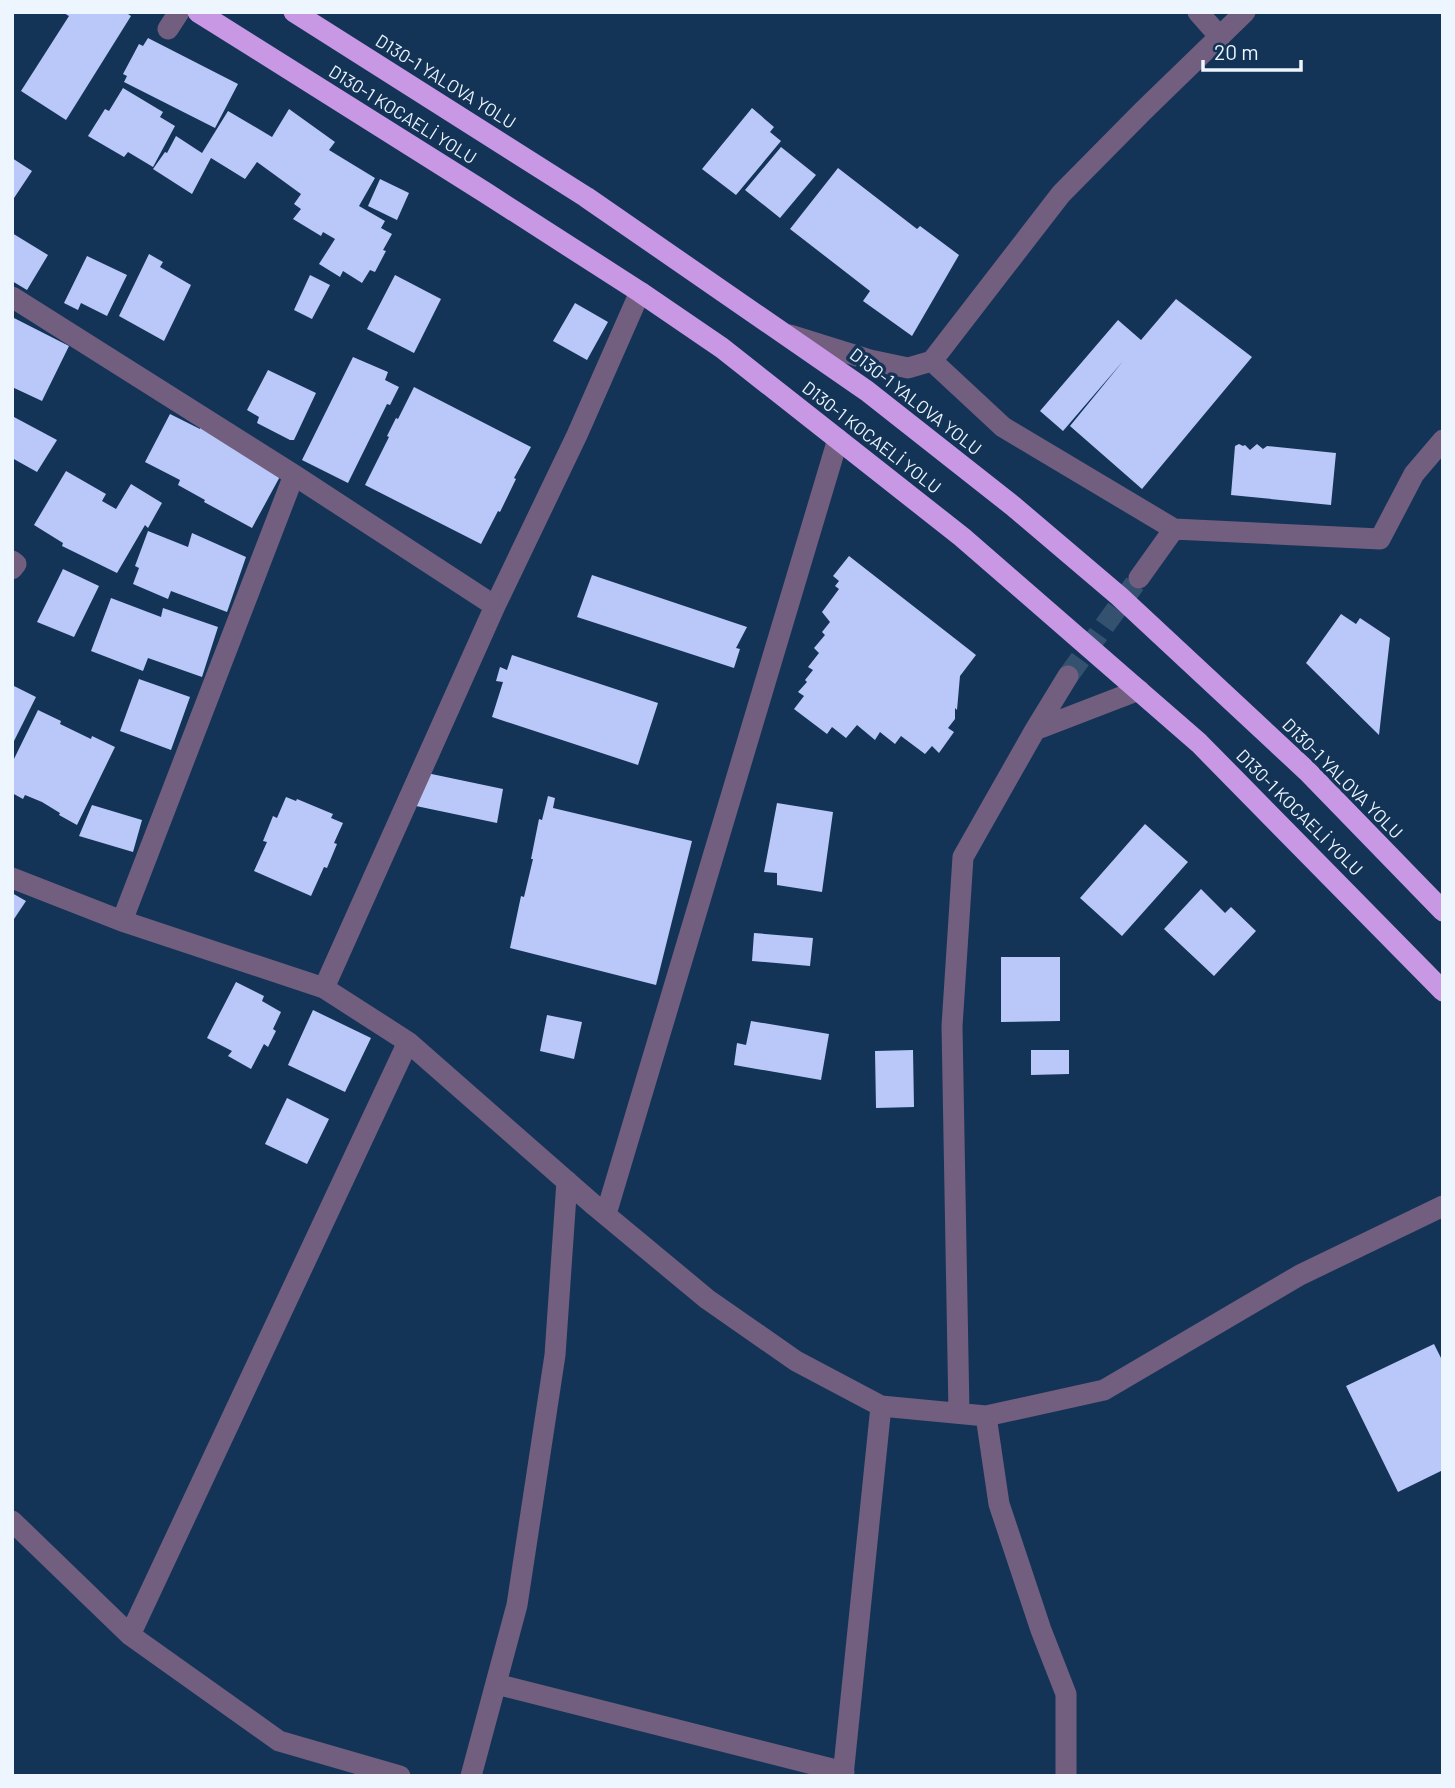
<svg xmlns="http://www.w3.org/2000/svg" width="1455" height="1788" font-family="Barlow,sans-serif">
<style>
.building{fill:#b9c8f9}
.lines{fill:none;stroke-linecap:round;stroke-linejoin:round}
.street-tunnel{stroke:#345170;stroke-width:21;stroke-dasharray:21 10;stroke-linecap:butt}
.street{stroke:#725e7e;stroke-width:21}
.highway{stroke:#c898e5;stroke-width:21}
.labels{text-anchor:middle;dominant-baseline:central;stroke-width:7;stroke-linejoin:round;paint-order:stroke}
.street-label{font-size:18px;fill:#edf5fe;stroke:#133457}
</style>
<rect width="100%" height="100%" fill="#133457"/>
<!-- building -->
<path class="building" d="M62 12H125L131 16 66 120 21 91 69 16Z
M148 38 238 84 215 128 124 82 127 76 123 74 139 44 143 46Z
M123 88 163 112 160 117 175 126 153 167 128 152 124 157 88 136 105 109 109 111Z
M752 108 774 127 770 132 781 141 736 195 702 169Z
M289 109 335 142 329 150 375 178 359 206 385 221 381 228 392 234 383 250 386 251 375 272 370 270 362 283 343 271 340 277 319 264 335 239 323 232 321 236 293 219 301 209 294 204 301 194 257 162 245 179 211 158 192 194 153 169 165 152 167 153 176 136 202 153 228 111 272 137Z
M781 147 816 175 780 218 745 190Z
M12 158 32 171 12 201Z
M838 168 917 229 920 226 959 255 912 336 863 301 870 291 790 229Z
M380 179 409 193 397 220 368 206Z
M12 233 48 255 27 290 12 281Z
M149 254 163 262 160 267 191 285 164 341 119 316Z
M87 256 127 275 107 316 81 303 78 310 64 303Z
M310 275 330 285 312 319 294 310Z
M395 275 441 299 414 353 367 329Z
M1176 299 1252 357 1142 489 1070 426 1124 360 1063 431 1040 411 1118 320 1141 340Z
M575 303 608 322 587 360 553 341Z
M14 318 69 346 42 401 12 387V321Z
M353 357 388 372 385 380 399 387 390 405 387 404 348 483 302 460Z
M268 370 316 393 294 440H290L257 423 259 417 247 410Z
M414 387 531 447 514 478 516 479 500 512 498 511 481 544 365 485 389 437 387 436 396 418 398 419Z
M170 414 200 429V427L283 471 252 528 204 502 205 500 178 485 180 480 145 462Z
M14 417 57 440 37 472 12 458V420Z
M1239 444 1243 446 1245 445 1250 450 1257 444 1263 449 1267 446 1336 453 1331 505 1231 495 1235 446Z
M66 471 106 494 102 501 116 509 131 484 162 503 148 528 145 525 117 573 62 546 63 543 34 525Z
M148 531 188 547 192 533 246 557 227 612 171 591 168 599 133 584 139 568 135 566Z
M849 556 976 655 960 676 957 710 955 708V719L948 728 954 732 939 753 932 746 925 754 901 736 895 744 880 732 875 740 857 725 846 738 832 727 827 734 794 709 804 696 798 692 807 682 805 680 813 670 808 667 819 653 814 648 825 635 822 632 830 622 822 612 839 589 835 586 839 581 833 576Z
M63 569 99 586 74 637 37 622Z
M592 575 747 627 736 648 740 649 734 668 577 617Z
M111 598 161 617 163 608 218 627 202 677 148 658 143 671 91 651Z
M1341 614 1356 624 1360 618 1390 638 1379 735 1306 663Z
M512 655 658 703 638 765 492 717 503 682 496 681 500 667 507 670Z
M139 679 190 697 171 750 120 731Z
M12 685 36 697 12 745Z
M38 710 61 721 60 724 91 739 92 736 115 747 77 825 59 815 60 813 42 802 25 795 23 799 12 793V763Z
M422 772 503 789 497 823 416 806Z
M548 796 555 798 553 808 692 841 656 985 510 948 521 896 524 897 533 859H531L539 819 542 820Z
M286 797 296 801 297 799 333 814 331 818 343 823 334 843 337 844 327 868 324 867 311 896 254 871 267 842 263 841 273 816 277 818Z
M777 803 833 812 822 892 777 885V873L764 872Z
M92 805 142 820 133 852 79 836Z
M1145 824 1188 862 1122 936 1080 898Z
M1201 889 1225 913 1231 907 1256 931 1214 976 1164 929Z
M12 893 26 901 12 922Z
M754 933 813 938 810 966 752 961Z
M1001 957H1060V1021L1001 1022Z
M236 982 264 996 262 1001 281 1012 273 1029 276 1031 268 1047 264 1044 251 1069 228 1056 232 1051 207 1038Z
M313 1010 371 1038 345 1092 288 1065Z
M547 1015 582 1022 574 1059 540 1051Z
M751 1021 829 1034 821 1080 734 1065 737 1043 746 1045Z
M913 1050 914 1107 876 1108 875 1051Z
M1031 1050H1069V1074L1031 1075Z
M287 1098 329 1119 307 1164 265 1144Z
M1434 1344 1443 1362V1470L1398 1492 1346 1386Z"/>
<g class="lines">
<!-- street-tunnel -->
<path class="street-tunnel" d="M1068 676 1139 578"/>
<!-- street -->
<path class="street" d="M1198 12 1220 37
M168 29 179 12
M12 297 294 475 495 606
M790 335 870 360 908 368 932 361 1061 194 1143 111 1245 12
M932 361 1003 427 1174 529 1380 539 1414 474 1443 440
M12 561 16 564 12 569
M1139 578 1174 529
M1035 730 1068 676
M12 878 122 921 324 988 408 1042 595 1206 707 1299 796 1361 881 1406 986 1416 1104 1390 1300 1275 1443 1206
M122 921 294 475
M324 988 495 606 577 435 640 292
M606 1214 838 439
M959 1413 952 1026 963 857 1035 730 1139 690
M986 1416 999 1504 1041 1630 1066 1694V1776
M12 1521 130 1635 279 1741 400 1776
M130 1635 408 1042
M496 1684 844 1772
M471 1776 517 1605 555 1355 567 1181
M843 1776 881 1406"/>
<!-- highway -->
<path class="highway" d="M198 12 486 193 640 292 722 348 962 537 1199 743 1443 991
M294 12 586 197 867 391 1013 506 1119 596 1307 771 1443 911"/>
</g>
<g class="labels">
<!-- street labels -->
<g class="street-label">
<text transform="translate(446 81) rotate(32)">D130-1 YALOVA YOLU</text>
<text transform="translate(403 114) rotate(32)">D130-1 KOCAELİ YOLU</text>
<text transform="translate(916 401) rotate(38)">D130-1 YALOVA YOLU</text>
<text transform="translate(872 437) rotate(38)">D130-1 KOCAELİ YOLU</text>
<text transform="translate(1343 778) rotate(45)">D130-1 YALOVA YOLU</text>
<text transform="translate(1300 812) rotate(45)">D130-1 KOCAELİ YOLU</text>
</g>
</g>
<!-- border -->
<rect width="1455" height="1788" fill="none" stroke="#edf5fe" stroke-width="28"/>
<!-- scale -->
<path d="M1203 60v10h98v-10" fill="none" stroke="#edf5fe" stroke-width="3.5"/>
<text x="1214" y="60" font-size="21" fill="#edf5fe" stroke="#133457" stroke-width="5" paint-order="stroke">20 m</text>
</svg>
